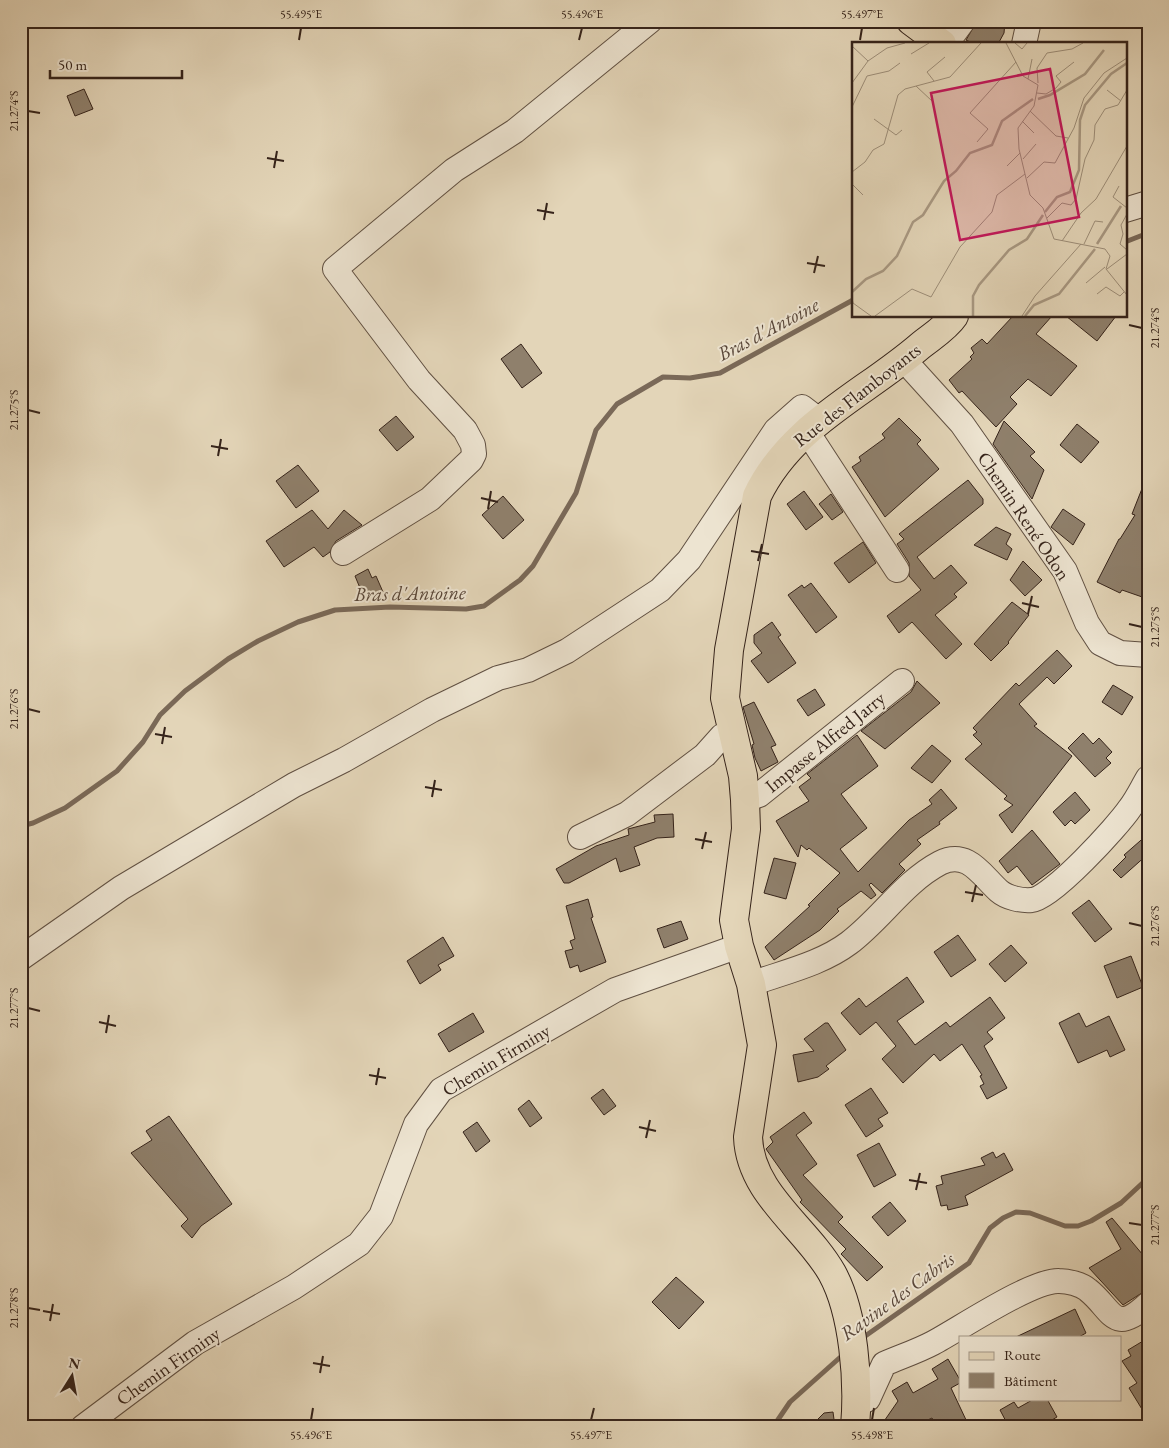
<svg xmlns="http://www.w3.org/2000/svg" width="1169" height="1448" font-family="'EB Garamond',serif">
<style>
.lines{fill:none;stroke-linecap:round;stroke-linejoin:round}
.stream{stroke:#7a6958;stroke-width:5}
.building{fill:#8f806c;stroke:#35231a}
.minor-casing{stroke:#605042;stroke-width:26}
.major-casing{stroke:#35231a;stroke-width:30}
.minor{stroke:#ede4d1;stroke-width:24}
.major{stroke:#e3d5b8;stroke-width:28}
.ticks{fill:none;stroke:#35231a;stroke-width:2}
.labels{text-anchor:middle;dominant-baseline:central;stroke-width:4;stroke-linejoin:round;paint-order:stroke}
.street-label{font-size:19px;fill:#35231a;stroke:#ede4d1}
.water-label{font-size:20px;font-style:italic;fill:#584639;stroke:#ede4d1}
.inset-river{fill:none;stroke:#a89882;stroke-width:2.5}
.inset-road{fill:none;stroke:#9d8e79;stroke-width:1}
.view{fill:#c2185b;fill-opacity:0.15;stroke:#c2185b;stroke-width:2.5}
.inset-edge{fill:none;stroke:#35231a;stroke-width:2.5}
.neatline{fill:none;stroke:#35231a;stroke-width:2}
.ticks-label{font-size:12px;text-anchor:middle;fill:#35231a}
</style>
<rect width="100%" height="100%" fill="#e3d5b8"/>
<filter id="stains"><feTurbulence type="fractalNoise" baseFrequency=".004" numOctaves="4"/><feColorMatrix values="0 0 0 0 .2 0 0 0 0 .09 0 0 0 0 .02 0 0 0 .5 -.17"/></filter>
<radialGradient id="worn" r=".72"><stop offset=".6" stop-color="#630" stop-opacity="0"/><stop offset="1" stop-color="#630" stop-opacity=".3"/></radialGradient>
<g class="lines">
<!-- stream -->
<path class="stream" d="M1125 242 1148 233
M21 826 33 823 65 808 117 771 143 742 160 715 185 691 228 659 258 641 298 622 335 610 390 607 466 609 484 606 520 580 533 566 576 493 596 430 617 404 663 377 690 378 720 373 853 300
M861 1339 969 1263 990 1228 1003 1218 1016 1212 1030 1213 1065 1226H1078L1091 1221 1121 1203 1148 1178
M773 1427 790 1402 845 1353"/>
</g>
<!-- building -->
<path class="building" d="M977 21H1005L1004 33 998 44H974L966 40Z
M84 89 93 109 75 116 67 96Z
M1013 316H1052L1036 334 1077 366 1051 396 1028 379 1010 397 1017 404 996 427 962 391 959 393 949 380 972 359 970 357 974 353 971 348 982 339 987 344Z
M1066 316H1116L1097 341Z
M521 344 542 373 522 388 501 359Z
M396 416 414 437 397 451 379 430Z
M899 418 921 440 917 444 939 469 885 517 852 467 861 461 859 457 885 438 882 434Z
M1004 421 1035 452 1030 456 1044 470 1032 499 993 444Z
M1077 424 1099 442 1081 463 1060 445Z
M298 465 319 491 296 508 276 481Z
M1147 476H1148V599L1122 590 1120 593 1097 582 1119 539H1120L1135 515 1132 514Z
M968 480 983 499V504L917 557 934 579 951 565 967 583 954 594 957 597 935 615 962 644 946 659 912 622 899 633 887 616 921 590 909 576V563L897 544 904 539 899 534Z
M804 491 823 517 806 530 787 504Z
M831 494 843 512 832 520 819 504Z
M503 496 524 520 503 539 482 515Z
M1063 509 1085 524 1073 545 1051 527Z
M312 510 328 529 344 510 362 525 336 541 330 552 323 557 314 547 284 567 266 541Z
M996 527 1011 534 1006 544 1012 549 1007 560 974 545Z
M863 542 876 563 849 583 834 563Z
M1023 561 1042 580 1025 596 1010 580Z
M368 569 372 578 376 576 383 592 365 600 355 576Z
M811 583 837 617 816 633 788 595 802 585 804 588Z
M1012 602 1029 615 1008 642 1009 643 991 661 974 644Z
M772 622 781 635 778 637 796 663 768 683 751 661 762 653 754 643V635Z
M1057 650 1072 666 1054 684 1047 677 1019 704 1037 724 1034 726 1072 756 1012 833 999 815 1013 805 1004 799 1007 796 965 759 982 744 973 735 977 732 973 728 1016 683 1019 686Z
M917 681 940 703 885 749 861 731 911 692Z
M1113 685 1133 697 1122 715 1102 702Z
M815 689 825 705 808 716 797 700Z
M754 702 776 745 771 747 778 762 761 771 755 758 752 745 754 744 743 707Z
M1083 733 1093 744 1099 738 1112 752 1106 758 1111 763 1095 777 1068 748Z
M857 735 878 766 841 794 867 828 840 849 858 872 909 820 932 804 929 800 941 789 957 808 939 822 940 824 917 840 921 844 899 864 905 870 882 893 871 883 869 885 876 895 871 899 861 891 837 909 839 911 820 930 774 960 765 947 810 906 808 905 840 873 809 848 807 850 801 845 798 857 776 821 809 801 799 787 811 778 807 774Z
M932 745 951 761 932 783 911 768Z
M1075 792 1090 810 1075 824 1071 820 1065 826 1053 812Z
M673 814 674 837 657 838 634 847 640 865 620 872 616 858 569 883H564L556 869 596 846 629 835 628 829 655 822 654 815Z
M1032 830 1060 864 1032 885 1017 866 1008 873 999 861Z
M1148 834V854L1121 878 1113 870 1126 857 1124 855Z
M774 858 796 863 786 899 764 893Z
M588 899 593 917 591 918 606 962 580 972 578 965 570 968 565 951 573 949 570 941 575 939 566 906Z
M1089 900 1112 929 1095 942 1072 913Z
M681 921 688 939 664 948 657 929Z
M958 935 976 960 951 977 934 952Z
M443 937 454 956 438 965 441 970 420 984 407 961Z
M1011 945 1027 963 1005 982 989 964Z
M1131 956 1143 987 1117 998 1104 966Z
M907 977 924 1002 897 1021 915 1045 946 1022 950 1027 990 997 1005 1018 987 1032 993 1039 984 1046 1007 1088 987 1099 980 1086 984 1084 980 1076 982 1075 962 1044 940 1061 934 1054 903 1083 882 1059 896 1046 876 1022 860 1035 841 1013 859 998 866 1007Z
M473 1013 484 1032 449 1052 438 1034Z
M1079 1013 1086 1027 1109 1016 1125 1050 1110 1057 1107 1050 1078 1063 1059 1023Z
M825 1023H828L846 1050 826 1066 829 1069 818 1077 798 1082 793 1055 814 1051 804 1039Z
M871 1088 888 1113 878 1119 883 1126 866 1137 845 1105Z
M603 1089 616 1106 604 1115 591 1098Z
M529 1100 542 1118 530 1127 518 1109Z
M804 1112 812 1123 796 1135 817 1164 803 1175 843 1217 838 1222 883 1267 867 1281 841 1254 846 1249 800 1202 802 1200 766 1149 773 1142 770 1137Z
M169 1116 232 1204 201 1226 192 1238 181 1226 188 1219 131 1153 152 1140 146 1131Z
M477 1122 490 1141 476 1152 463 1132Z
M879 1143 896 1175 874 1187 857 1155Z
M993 1152 996 1158 1004 1153 1013 1170 965 1196 968 1205 948 1210 947 1205 941 1206 936 1186 943 1184 941 1176 985 1165 981 1158Z
M890 1202 906 1221 888 1236 872 1217Z
M1112 1218 1148 1261V1289L1123 1305 1089 1268 1121 1249 1106 1222Z
M676 1277 704 1302 679 1329 652 1302Z
M1075 1309 1086 1333 1079 1337H1016Z
M1148 1338V1419L1129 1388 1137 1383 1122 1361 1131 1356 1128 1350Z
M948 1359 960 1380V1383L951 1388 967 1422 958 1427H937L932 1418 913 1427H880L898 1401 892 1391 907 1382 913 1393 938 1379 932 1369Z
M1034 1399H1047L1057 1417 1040 1427H1009L1000 1410 1014 1402 1018 1408Z
M833 1412 835 1427H810L824 1413Z"/>
<g class="lines">
<!-- minor casing -->
<g class="minor-casing">
<path id="minor" d="M946 44 963 21
M1024 44 1029 21
M1125 210 1148 203
M904 360 962 424 1065 571 1087 623 1100 643 1120 653 1148 655
M806 430 897 570
M343 553 430 499 471 460 474 454 473 445 465 430 419 380 335 269 454 170 515 131 650 21
M745 800 759 795 902 681
M580 837 627 814 705 755 722 736 732 732
M21 958 121 888 294 785 344 760 432 710 498 678 528 670 567 651 660 590 689 560 776 430 802 407 819 420
M751 984C784 972 821 964 849 943 881 919 904 882 940 863 968 849 982 876 999 891 1007 898 1022 901 1032 900 1051 899 1118 826 1130 808 1137 799 1142 788 1148 778
M857 1405 868 1399 884 1364C900 1357 918 1351 933 1343 961 1328 1032 1280 1059 1281 1068 1281 1081 1284 1088 1290 1113 1310 1113 1336 1148 1304
M83 1427 195 1343 294 1287 359 1244 381 1216 416 1124 441 1090 615 990 739 946"/>
</g>
<!-- major casing -->
<g class="major-casing">
<path id="major" d="M911 21 942 44
M855 1427C859 1382 854 1313 832 1273 806 1227 750 1194 748 1137L762 1045 751 984 739 946 734 920 746 829 745 800 743 776 725 698 729 650 757 496C791 425 863 395 920 346 931 337 946 328 954 316"/>
</g>
<!-- minor -->
<use href="#minor" class="minor"/>
<!-- major -->
<use href="#major" class="major"/>
</g>
<!-- ticks -->
<path class="ticks" d="M299 40 301 28M579 40 582 28M860 40 862 28M28 111 40 113M267 158 284 161M274 168 277 151M537 210 554 213M544 220 547 203M807 263 825 266M814 273 818 256M1129 325 1142 328M28 410 40 413M211 446 228 449M218 456 221 439M481 498 498 502M488 509 491 491M751 551 769 554M758 561 762 544M1022 603 1039 607M1028 614 1032 596M1129 624 1142 627M28 709 40 712M155 734 172 737M162 744 165 727M425 787 442 790M432 797 435 780M695 839 712 842M702 849 706 832M965 892 983 895M972 902 976 885M1129 923 1142 926M28 1008 40 1011M99 1022 116 1026M106 1033 109 1015M369 1075 386 1078M376 1085 379 1068M639 1127 656 1131M646 1138 650 1120M909 1180 927 1183M916 1190 920 1173M1129 1223 1142 1225M28 1308 40 1310M43 1311 60 1314M50 1321 53 1304M313 1363 330 1366M320 1373 323 1356M311 1420 313 1408M591 1420 594 1408M872 1420 874 1408"/>
<g class="labels">
<!-- street labels -->
<g class="street-label">
<text transform="translate(857 395) rotate(-38)">Rue des Flamboyants</text>
<text transform="translate(1024 516) rotate(56)">Chemin René Odon</text>
<text transform="translate(825 742) rotate(-39)">Impasse Alfred Jarry</text>
<text transform="translate(496 1060) rotate(-31)">Chemin Firminy</text>
<text transform="translate(168 1366) rotate(-35)">Chemin Firminy</text>
</g>
<!-- water labels -->
<g class="water-label">
<text transform="translate(768 329) rotate(-28)">Bras d'Antoine</text>
<text transform="translate(410 593) rotate(-1)">Bras d'Antoine</text>
<text transform="translate(897 1296) rotate(-36)">Ravine des Cabris</text>
</g>
</g>
<!-- overview -->
<g transform="translate(852 42)">
<rect width="275" height="275" fill="#e3d5b8"/>
<path class="inset-river" d="M186 57 198 53 233 32 252 8M193 170 205 155 218 150 227 128 228 78 233 63 259 32 275 21M245 202 269 164M0 250 14 237 31 229 45 214 61 180 71 173 92 139 104 129 118 111 140 103 150 79 181 57M121 274V254L127 243 157 208 175 197 191 173M173 274 182 263 207 252 243 207"/>
<path class="inset-road" d="M154 1 171 34 186 43 182 64 166 86 167 107 178 153 191 166 202 197 253 207 258 214 254 227 275 253M163 1 170 7 175 1M0 4 16 19M59 12 77 1M176 37 180 17M82 39 75 30 93 15M0 41 16 19 35 6 53 1M186 41 185 26 195 11 220 7 231 1M64 44 80 59M255 48 269 59M185 51 194 52 204 46 209 40 204 34 222 20M0 65 15 34 37 29 48 21M178 69 204 94 216 96M22 77 44 93 50 88M170 79 182 91M125 100 136 87 118 71 164 20M171 117 184 102M155 124 168 111M0 130 13 120 21 108 32 102 46 53 53 47 98 35 129 1M175 136 192 120 203 121 222 86 232 56 252 31 275 16M0 142 11 153M267 144 261 155 275 166M275 172 269 183 271 192 268 202 275 208M195 176 210 161 219 163 224 157 233 117 242 98 243 83 253 67 266 63 275 48M210 199 229 171 244 157 275 104M232 202 243 179 251 180M255 227 275 212M234 241 253 225M245 252 254 245 268 254 272 250M0 256 1 261 19 274M23 274 60 247 79 255 108 205 140 170 145 153 173 132M170 274 183 254 229 202"/>
<path class="view" d="M198 27 227 175 108 198 79 51Z"/>
<rect width="275" height="275" class="inset-edge"/>
</g>
<!-- margin -->
<rect width="1169" height="1448" fill="none" stroke="#e3d5b8" stroke-width="55"/>
<!-- legend -->
<rect x="959" y="1336" width="162" height="65" fill="#ede4d1" stroke="#a39788"/>
<rect x="969" y="1352" width="25" height="8" fill="#e3d5b8" stroke="#a39788"/>
<text x="1004" y="1360" font-size="15" fill="#35231a">Route</text>
<rect x="969" y="1373" width="25" height="15" fill="#8f806c" stroke="#a39788"/>
<text x="1004" y="1386" font-size="15" fill="#35231a">Bâtiment</text>
<!-- north arrow -->
<g transform="translate(72 1376) rotate(11)" stroke="#ede4d1" stroke-width="4" paint-order="stroke">
<path d="M0-4L9 19L0 12L-9 19Z" fill="#35231a"/>
<text y="-8" font-size="14" font-weight="bold" text-anchor="middle" fill="#35231a">N</text>
</g>
<!-- scale -->
<path d="M50 70v8h132v-8" fill="none" stroke="#35231a" stroke-width="2.5"/>
<text x="58" y="70" font-size="15" fill="#35231a" stroke="#ede4d1" stroke-width="4" paint-order="stroke">50 m</text>
<rect x="28" y="28" width="1114" height="1392" class="neatline"/>
<g class="ticks-label">
<text x="301" y="18">55.495°E</text>
<text x="582" y="18">55.496°E</text>
<text x="862" y="18">55.497°E</text>
<text transform="translate(14 111) rotate(-90)" y="4">21.274°S</text>
<text transform="translate(1155 328) rotate(-90)" y="4">21.274°S</text>
<text transform="translate(14 410) rotate(-90)" y="4">21.275°S</text>
<text transform="translate(1155 627) rotate(-90)" y="4">21.275°S</text>
<text transform="translate(14 709) rotate(-90)" y="4">21.276°S</text>
<text transform="translate(1155 926) rotate(-90)" y="4">21.276°S</text>
<text transform="translate(14 1008) rotate(-90)" y="4">21.277°S</text>
<text transform="translate(1155 1225) rotate(-90)" y="4">21.277°S</text>
<text transform="translate(14 1308) rotate(-90)" y="4">21.278°S</text>
<text x="311" y="1439">55.496°E</text>
<text x="591" y="1439">55.497°E</text>
<text x="872" y="1439">55.498°E</text>
</g>
<rect width="100%" height="100%" filter="url(#stains)"/>
<rect width="100%" height="100%" fill="url(#worn)"/>
</svg>
